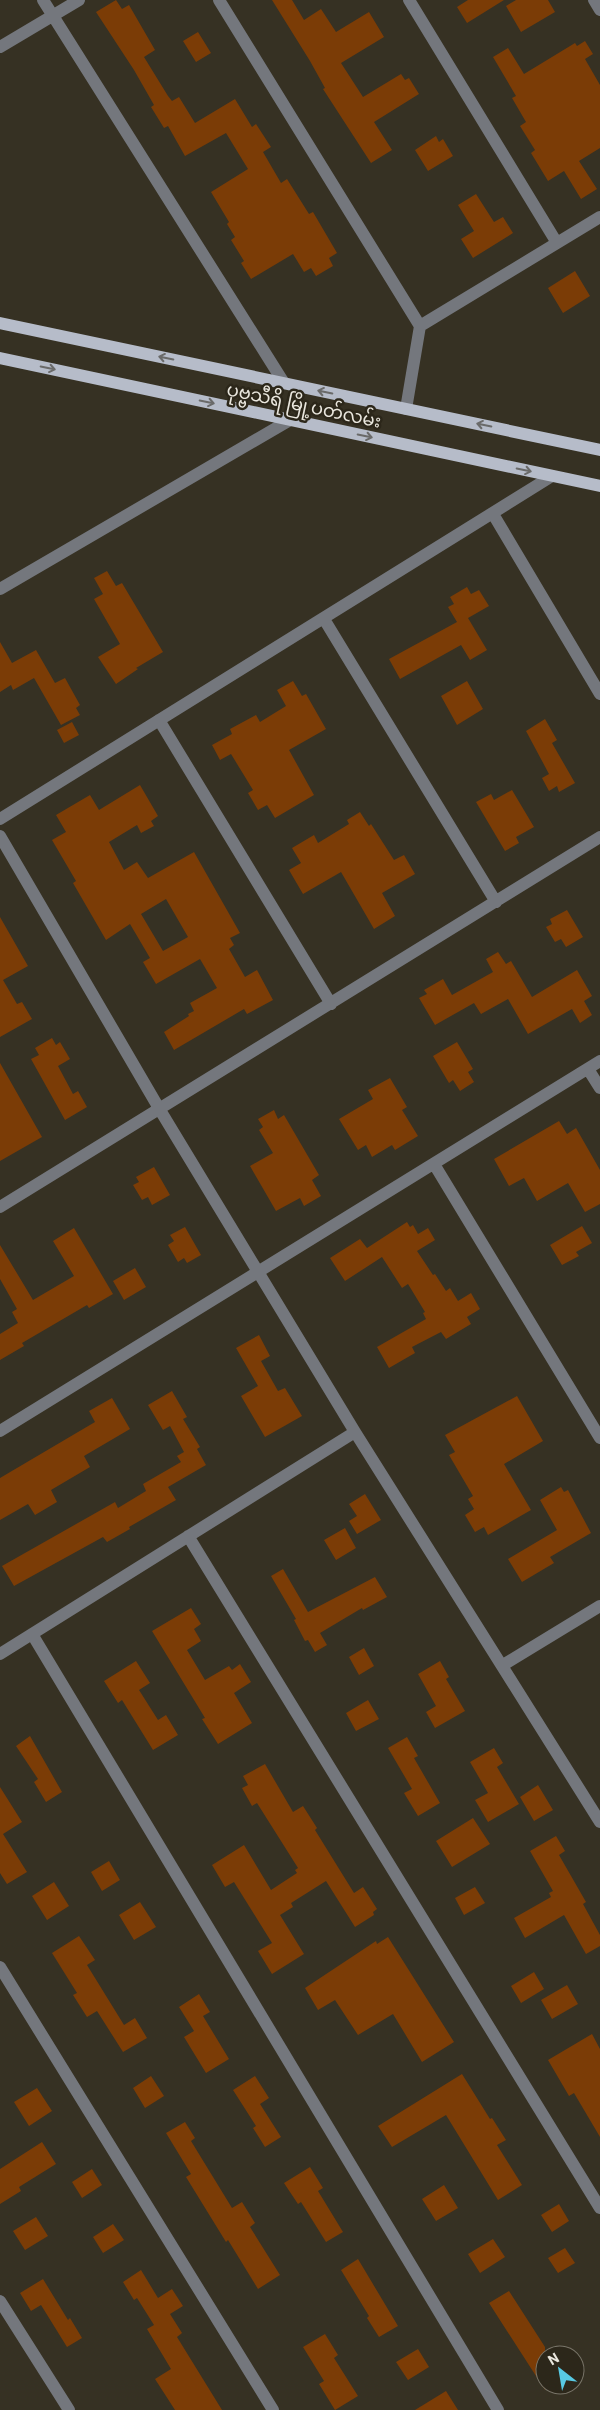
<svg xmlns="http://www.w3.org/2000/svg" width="600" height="2410" font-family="Roboto,'Noto Sans Myanmar',sans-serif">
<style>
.building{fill:#7b3c06;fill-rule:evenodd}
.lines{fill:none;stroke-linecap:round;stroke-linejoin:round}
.minor{stroke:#74777d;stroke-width:12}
.major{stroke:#b6bcc9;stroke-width:12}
.oneway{stroke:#6a6a69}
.labels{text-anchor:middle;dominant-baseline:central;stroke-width:5;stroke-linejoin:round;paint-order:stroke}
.street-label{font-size:18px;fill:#eae7de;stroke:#2c271a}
</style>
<rect width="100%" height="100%" fill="#363123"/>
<!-- building -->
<path class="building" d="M116 0 122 9 129 5 155 50 144 57 168 96 172 101 179 97 195 123 235 99 252 127 256 124 271 147 263 152 281 183 287 179 309 214 313 212 337 253 329 258 333 266 316 276 311 268 304 272 293 254 251 279 241 263 244 261 231 240 235 237 227 224 229 222 211 192 248 169 226 133 185 156 168 126 164 128 151 107 154 105 134 70 96 12Z
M272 0H292L304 20 321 9 336 32 369 12 384 37 341 63 363 97 401 74 405 80 409 78 419 94 374 122 392 150 371 163 323 89 325 88 310 61Z
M468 0H504L467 23 457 7Z
M516 0H548L555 12 521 32 506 6Z
M198 32 211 53 196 62 183 41Z
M585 41 593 54 585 59 600 85V148L579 161 597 189 581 199 564 171 548 181 531 153 535 150 520 126 526 122 512 98 516 96 493 57 508 48 524 74 575 43 577 46Z
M436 136 439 142 443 139 453 156 428 171 415 150Z
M476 194 494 222 503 217 513 233 473 258 461 239 474 231 458 205Z
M575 271 590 296 563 313 548 288Z
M107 571 116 586 122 583 163 652 136 668 138 669 116 684 98 657 120 644 94 599 103 594 94 578Z
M467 587 471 594 479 590 489 606 468 618 487 650 470 660 461 645 400 679 389 659 457 622 448 607 454 604 450 597Z
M0 642 12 663 36 650 55 683 65 678 80 705 76 708 80 715 61 725 34 678 13 690 11 685 0 692Z
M293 681 302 696 306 694 326 729 289 750 314 795 275 818 267 805 258 810 248 793 253 790 231 754 220 760 212 745 232 734 230 729 256 715 260 722 286 706 277 690Z
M467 681 483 709 457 725 441 696Z
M545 719 557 740 552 743 575 783 559 792 557 786 549 791 542 778 549 774 526 731Z
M72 722 79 735 64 743 57 730Z
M140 785 158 816 151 821 154 826 141 833 137 825 109 842 124 870 137 862 148 878 194 852 240 933 230 938 234 945 229 949 245 977 257 970 273 1000 247 1014 244 1009 174 1050 164 1032 189 1016 188 1014 194 1011 190 1003 217 988 200 959 156 984 143 962 150 958 130 924 106 940 73 883 76 881 52 840 66 832 56 815 90 795 99 810ZM166 899 188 937 163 951 141 914Z
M512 790 534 827 516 837 519 843 505 851 476 802 491 794 494 800Z
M360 812 369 826 371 824 394 860 404 855 415 874 382 893 395 916 374 929 341 872 303 894 289 870 301 863 292 848 314 835 318 843 349 824 347 820Z
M567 910 583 937 566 947 561 939 555 942 546 927 552 924 550 919Z
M0 917 28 966 3 980 17 1004 22 1002 32 1019 0 1037Z
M498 952 506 964 511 961 532 997 577 970 592 996 584 1001 592 1015 580 1023 572 1009 528 1034 508 999 481 1014 474 1003 435 1025 419 998 427 994 424 990 443 979 452 995 493 972 486 959Z
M52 1038 56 1045 60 1042 70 1059 58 1066 73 1094 78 1091 87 1107 65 1120 31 1059 39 1055 35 1048Z
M457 1042 473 1069 468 1072 474 1082 460 1091 453 1080 449 1083 433 1056Z
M0 1063 42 1137 0 1161Z
M390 1078 407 1107 402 1110 418 1136 395 1150 392 1145 372 1157 366 1145 358 1150 339 1119 373 1099 368 1090Z
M274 1110 278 1119 284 1115 319 1175 312 1180 321 1196 304 1206 300 1198 276 1211 250 1166 273 1153 259 1130 263 1127 258 1119Z
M559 1121 567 1134 576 1128 600 1170V1204L585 1212 568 1183 537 1201 524 1178 509 1186 494 1159Z
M154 1167 170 1195 152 1205 148 1197 142 1200 133 1185 139 1182 136 1177Z
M407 1222 410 1227 413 1225 418 1234 428 1228 435 1240 417 1251 433 1275 435 1274 446 1291 450 1288 458 1301 471 1293 480 1309 467 1317 471 1324 446 1339 441 1332 412 1347 415 1353 389 1368 377 1347 426 1319 423 1313 425 1312 408 1284 402 1288 382 1257 345 1281 330 1258 360 1239 367 1248Z
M582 1226 592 1243 576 1252 579 1256 562 1265 550 1245Z
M185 1227 201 1255 187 1263 184 1258 178 1262 168 1245 174 1241 170 1235Z
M74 1228 113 1294 89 1308 87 1305 22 1343 24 1346 0 1360V1334L18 1323 12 1312 17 1309 0 1279V1245L33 1300 74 1276 53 1241Z
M135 1268 146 1287 124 1300 113 1281Z
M259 1335 270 1356 261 1361 278 1391 285 1388 302 1416 265 1437 241 1396 258 1386 236 1348Z
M172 1391 187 1417 183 1419 200 1447 197 1449 206 1465 168 1487 176 1500 129 1527 130 1529 107 1542 103 1537 14 1586 2 1566 115 1502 118 1508 146 1491 143 1484 181 1462 177 1456 184 1452 170 1426 163 1430 148 1405Z
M517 1396 543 1441 504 1464 531 1510 488 1535 484 1527 475 1532 465 1515 474 1509 468 1499 473 1496 449 1455 455 1452 445 1435Z
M112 1398 130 1429 84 1456 90 1467 51 1490 57 1502 35 1515 28 1504 0 1520V1478L95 1422 89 1411Z
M561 1487 564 1492 568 1490 591 1533 550 1557 554 1563 522 1582 508 1559 557 1530 540 1500Z
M365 1494 381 1520 357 1534 349 1521 357 1516 349 1504Z
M345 1528 356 1548 336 1560 324 1540Z
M283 1569 308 1612 375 1577 387 1597 363 1610 362 1608 320 1633 327 1645 315 1652 308 1640 305 1641 294 1620 296 1619 271 1576Z
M191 1608 201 1624 194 1629 201 1641 187 1650 205 1680 229 1666 232 1670 240 1664 251 1682 234 1693 252 1723 218 1744 202 1719 205 1718 152 1631Z
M364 1648 374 1666 359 1675 349 1657Z
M136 1661 150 1683 139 1690 158 1720 166 1715 178 1735 153 1750 122 1700 118 1703 104 1681Z
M440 1661 449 1677 446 1679 465 1711 435 1728 426 1712 436 1706 418 1674Z
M368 1700 379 1719 356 1731 346 1713Z
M30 1736 62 1792 46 1802 34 1782 38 1779 16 1746Z
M407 1737 418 1756 414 1758 440 1803 418 1816 404 1793 412 1789 388 1748Z
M494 1748 503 1763 497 1767 519 1804 488 1822 475 1800 488 1793 470 1762Z
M265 1764 293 1812 303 1806 317 1828 315 1830 354 1893 363 1887 377 1909 373 1912 374 1915 355 1927 326 1881 291 1903 293 1907 280 1915 304 1954 272 1974 258 1951 272 1943 234 1882 225 1887 212 1865 244 1845 271 1890 297 1873 295 1870 298 1868 257 1803 252 1806 242 1788 248 1785 243 1776Z
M538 1785 553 1810 534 1821 520 1797Z
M0 1787 22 1822 3 1834 27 1872 7 1884 0 1873Z
M473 1818 490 1844 452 1867 436 1841Z
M556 1836 565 1851 559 1855 586 1902 583 1904 600 1935V1946L586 1954 564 1915 525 1938 514 1918 551 1897 549 1893 553 1891 530 1851Z
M109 1861 120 1880 102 1891 91 1872Z
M54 1882 69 1906 47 1920 32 1896Z
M475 1887 485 1903 464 1915 455 1898Z
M140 1902 156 1927 134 1940 119 1915Z
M79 1936 95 1960 87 1965 124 2025 135 2018 147 2038 123 2052 97 2011 87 2017 73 1995 77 1993 52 1953Z
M388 1937 454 2042 422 2062 393 2014 358 2035 335 2000 318 2010 305 1988 376 1941 377 1944Z
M534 1972 544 1989 521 2003 511 1986Z
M567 1985 578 2004 552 2019 541 2000Z
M199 1994 210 2012 203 2016 229 2059 206 2073 184 2037 194 2031 179 2007Z
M592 2034 600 2049V2137L574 2093 569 2096 548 2060Z
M462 2074 490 2119 492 2118 506 2140 497 2145 522 2185 498 2200 446 2115 392 2147 378 2126Z
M151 2076 164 2096 145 2108 133 2088Z
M255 2076 269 2098 260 2104 281 2137 265 2147 253 2128 256 2126 233 2090Z
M37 2088 52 2111 29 2126 14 2102Z
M185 2122 195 2138 191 2141 232 2208 242 2202 255 2223 250 2227 280 2275 258 2289 228 2240 226 2242 186 2177 191 2174 166 2133Z
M42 2142 56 2164 19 2187 21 2191 0 2204V2169Z
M310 2167 323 2188 318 2191 343 2232 326 2242 301 2202 298 2204 284 2183Z
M92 2169 102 2185 82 2198 72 2182Z
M444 2185 458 2208 436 2221 422 2199Z
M559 2204 569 2221 552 2232 541 2215Z
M36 2217 48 2236 25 2250 13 2231Z
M113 2224 124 2240 103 2253 93 2237Z
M493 2239 505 2257 480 2273 468 2254Z
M565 2248 575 2263 558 2273 548 2258Z
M358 2259 398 2326 379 2337 367 2318 369 2316 341 2270Z
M141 2270 158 2298 172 2289 183 2306 170 2314 182 2333 177 2337 222 2410H175L155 2379 171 2369 147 2329 154 2325 137 2298 134 2300 123 2282Z
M43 2279 68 2320 70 2318 82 2338 67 2347 41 2305 31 2311 20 2293Z
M509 2291 545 2347V2390L489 2303Z
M325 2334 338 2355 334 2358 358 2396 335 2410 319 2384 324 2381 303 2347Z
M418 2349 429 2367 408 2380 396 2362Z
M446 2391 458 2410H415Z"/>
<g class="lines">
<!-- minor -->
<path class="minor" d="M43 0 284 383
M219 0 420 326 406 409
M409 0 557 243
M594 0 600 10
M0 47 79 0
M420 326 600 217
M493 514 600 694
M0 589 290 420
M324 619 496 902
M159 720 331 1004
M0 819 552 476
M0 836 160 1110 355 1432 600 1822
M588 1069 600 1088
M434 1164 600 1438
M0 1207 600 837
M0 1431 600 1061
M188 1536 600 2208
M32 1634 498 2410
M0 1654 355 1432
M503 1665 600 1606
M0 1967 273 2410
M0 2301 69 2410"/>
<!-- major -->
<path class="major" d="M0 323 600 450
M0 358 600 486"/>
</g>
<!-- one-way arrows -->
<defs><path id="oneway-shaft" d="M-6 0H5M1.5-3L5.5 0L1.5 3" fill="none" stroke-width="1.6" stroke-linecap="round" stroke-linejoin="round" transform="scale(1.25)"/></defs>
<g class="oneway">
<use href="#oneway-shaft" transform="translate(166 358) rotate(-168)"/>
<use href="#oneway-shaft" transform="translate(48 368) rotate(12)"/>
<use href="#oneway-shaft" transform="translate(325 392) rotate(-168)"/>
<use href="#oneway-shaft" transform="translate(207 402) rotate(12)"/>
<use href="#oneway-shaft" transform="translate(484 425) rotate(-168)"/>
<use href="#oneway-shaft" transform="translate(365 436) rotate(12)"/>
<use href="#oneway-shaft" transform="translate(524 470) rotate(12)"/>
</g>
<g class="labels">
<!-- street labels -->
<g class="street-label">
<text transform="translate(304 405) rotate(12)">ပုဗ္ဗသီရိ မြို့ပတ်လမ်း</text>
</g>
</g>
<!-- north arrow -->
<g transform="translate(560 2370) rotate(329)"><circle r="24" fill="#2c271a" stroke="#787468"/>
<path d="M0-4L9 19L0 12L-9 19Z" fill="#58c9e3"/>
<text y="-8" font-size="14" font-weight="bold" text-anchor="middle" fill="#eae7de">N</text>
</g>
</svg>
